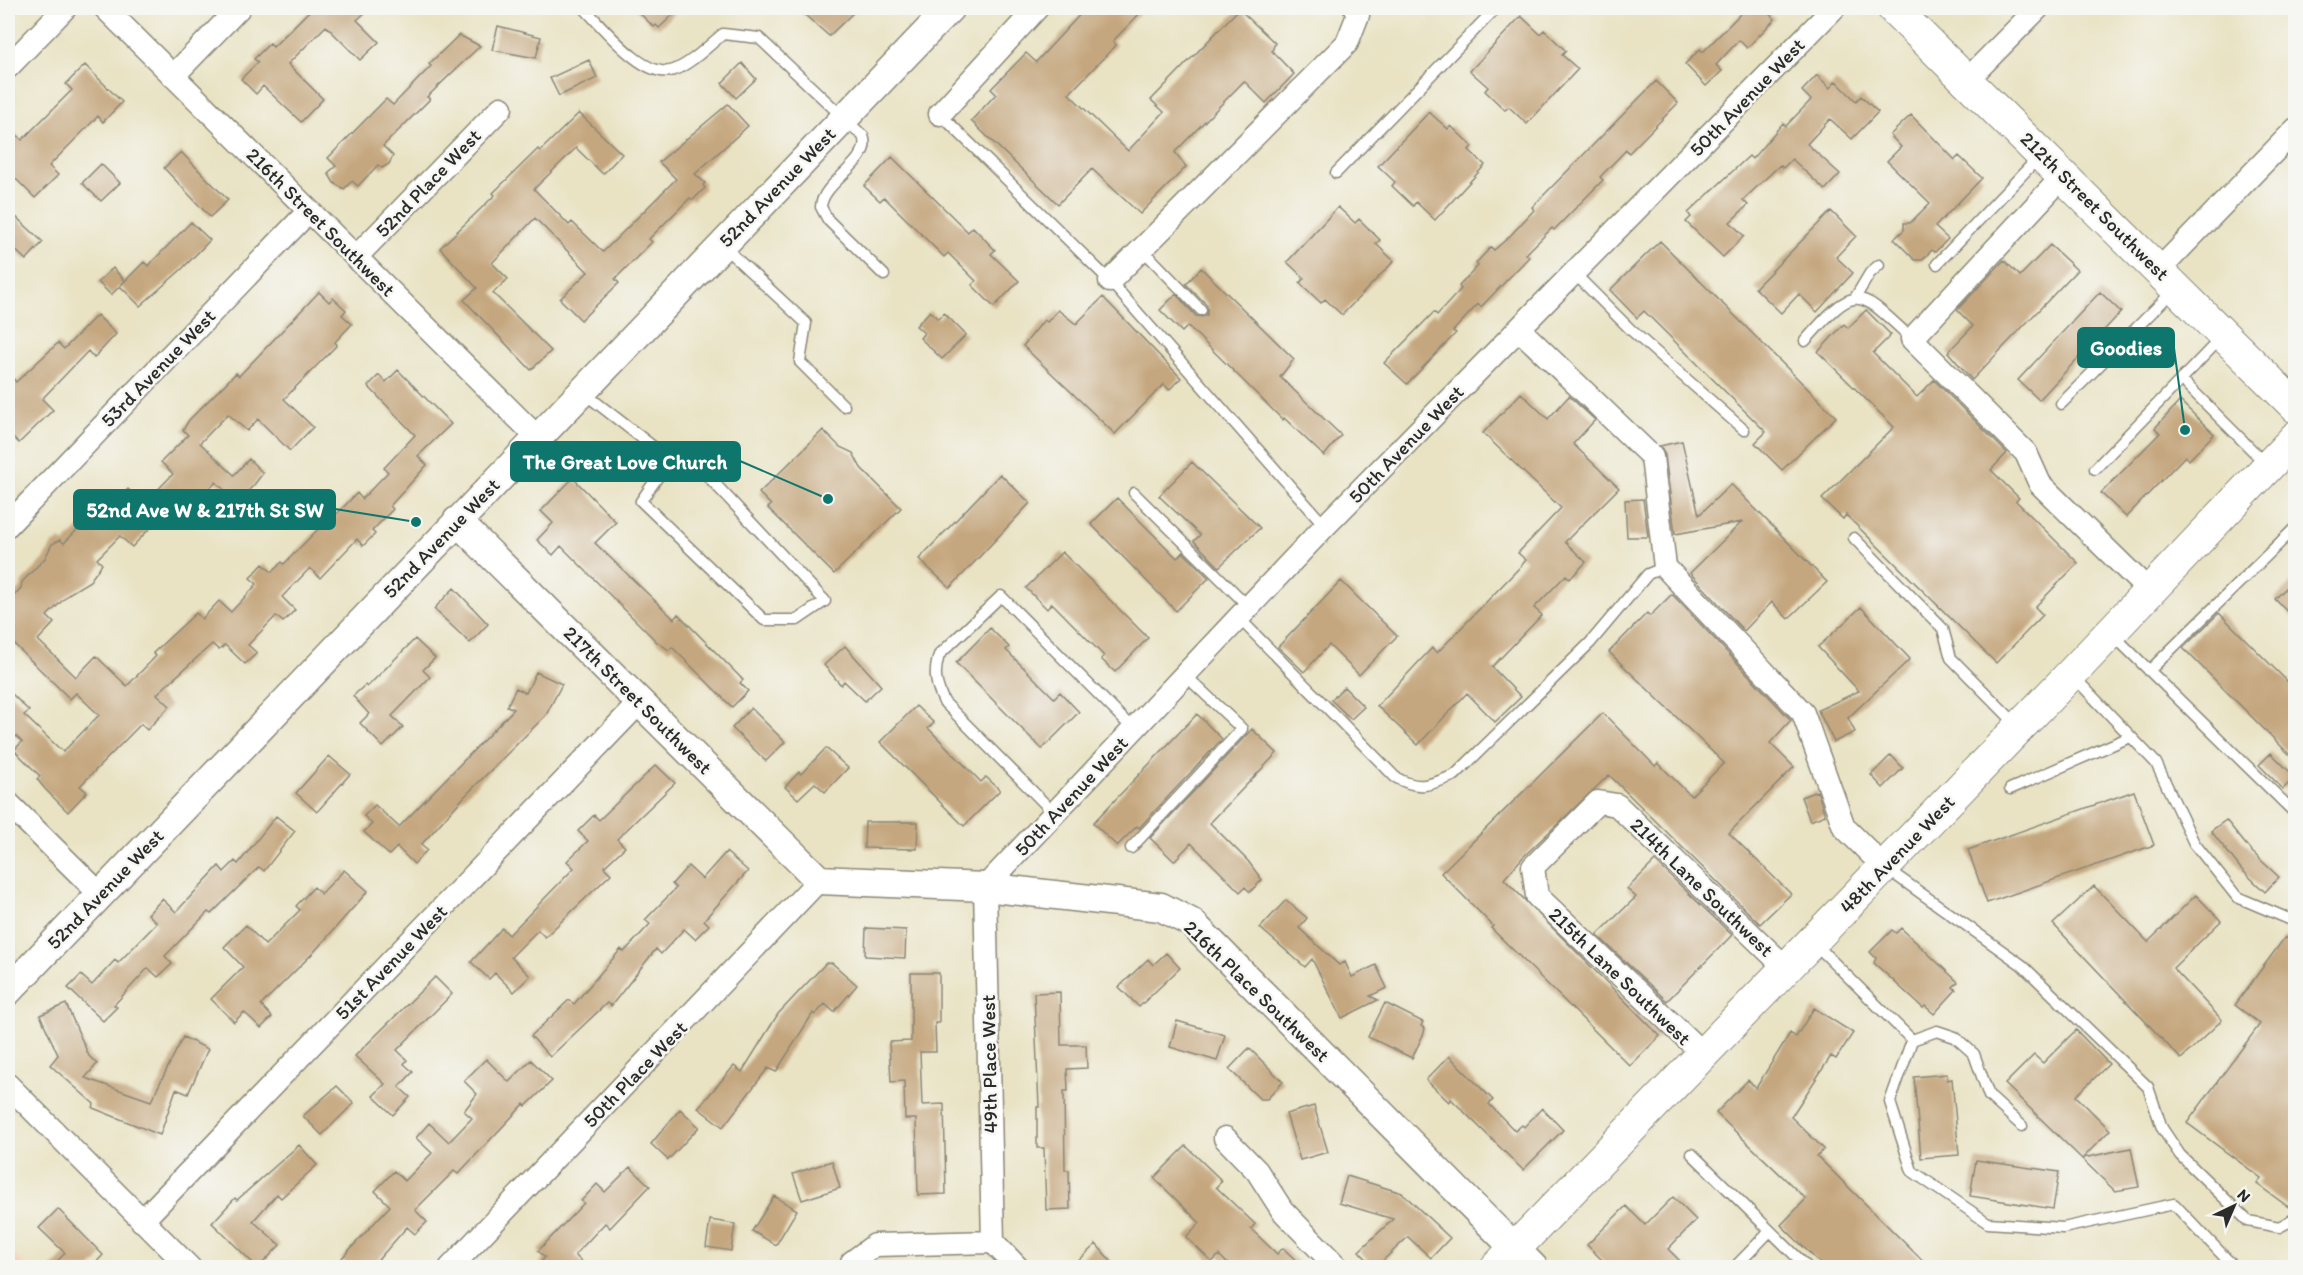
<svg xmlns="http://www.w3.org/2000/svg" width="2303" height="1275" font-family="Itim,sans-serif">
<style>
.built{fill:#f4d3c0}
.building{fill:#c5a77f}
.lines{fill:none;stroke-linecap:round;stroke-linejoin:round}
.service-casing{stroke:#8a8778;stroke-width:13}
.minor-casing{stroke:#8a8778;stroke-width:25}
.tertiary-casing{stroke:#8a8778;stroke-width:31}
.secondary-casing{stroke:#8a8778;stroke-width:34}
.service{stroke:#fff;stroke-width:10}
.minor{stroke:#fff;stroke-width:22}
.tertiary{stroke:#fff;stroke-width:28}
.secondary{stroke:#fff;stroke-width:32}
.labels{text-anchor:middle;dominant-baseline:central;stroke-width:5;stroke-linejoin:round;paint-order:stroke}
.street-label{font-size:20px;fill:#2b2b2b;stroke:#f6f6f2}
.leader{fill:none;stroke:#0f766e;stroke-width:2}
.callout-dot{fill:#0f766e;stroke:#f6f6f2;stroke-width:2}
.callout{fill:#0f766e;stroke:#0f766e;stroke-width:2}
.callout-label{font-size:21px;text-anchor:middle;font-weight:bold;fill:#fff}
</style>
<rect width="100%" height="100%" fill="#f6f6f2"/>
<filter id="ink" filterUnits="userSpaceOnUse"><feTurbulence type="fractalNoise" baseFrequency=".0167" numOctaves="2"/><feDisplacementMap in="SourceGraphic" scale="12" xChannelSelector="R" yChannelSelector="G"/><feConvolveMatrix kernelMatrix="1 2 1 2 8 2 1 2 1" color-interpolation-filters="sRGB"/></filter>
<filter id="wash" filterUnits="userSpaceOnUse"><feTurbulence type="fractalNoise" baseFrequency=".008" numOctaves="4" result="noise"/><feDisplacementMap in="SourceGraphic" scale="24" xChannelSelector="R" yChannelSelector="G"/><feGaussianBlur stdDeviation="1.35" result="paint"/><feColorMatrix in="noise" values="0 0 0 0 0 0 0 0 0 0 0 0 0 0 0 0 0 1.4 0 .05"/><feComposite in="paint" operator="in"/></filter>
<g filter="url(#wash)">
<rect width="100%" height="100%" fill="#e9e3c4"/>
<!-- built -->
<path class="built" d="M8 1249 26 1267H8Z"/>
<g id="blocks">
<!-- building -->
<path class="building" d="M307 8H370L357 20 379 42 360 60 326 26 288 64 323 99 301 122 263 86 256 94 241 79 258 62 254 59 270 43 273 47 310 10Z
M634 8H680L659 28 656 25 654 27Z
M797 8H858L829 36Z
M1086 8H1145L1113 41 1116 45 1069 94 1128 151 1164 112 1151 100 1239 9 1275 43 1272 51 1294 74 1266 103 1244 81 1175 152 1186 167 1140 214 1092 169 1058 204 971 121 996 94 991 89 1026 53 1036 62Z
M1746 8H1763L1775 19 1747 48 1739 40 1716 65 1722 71 1706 86 1685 64 1700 49 1703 52Z
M1521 16 1540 34 1544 30 1566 51 1562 55 1578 69 1527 124 1509 107 1505 110 1485 91 1488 87 1470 71Z
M498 26 541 37 536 58 492 50Z
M459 35 480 46 427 97 430 99 383 146 393 156 389 164 382 168 378 165 358 186 352 181 344 189 334 183 328 173 336 166 328 158 386 99 393 105 431 66 429 64Z
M589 60 597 78 559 96 550 78Z
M742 63 756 79 736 98 722 83Z
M85 65 122 102 103 122 98 116 49 166 58 175 35 198 8 171V126L22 140 72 90 66 84Z
M1817 75 1830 88 1836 81 1856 101 1861 96 1878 112 1852 139 1830 119 1807 144 1840 174 1825 190 1792 159 1783 168 1780 165 1743 200 1748 205 1730 222 1744 236 1723 257 1686 222 1691 217 1688 213 1749 156 1752 159 1783 123 1786 126 1811 100 1802 91Z
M1656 81 1678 103 1629 153 1626 150 1600 177 1603 180 1554 230 1552 228 1526 254 1529 257 1481 307 1478 304 1453 331 1456 333 1407 384 1384 363 1434 312 1437 315 1461 289 1459 286 1478 266 1476 263 1491 247 1494 250 1509 237 1534 210 1532 207Z
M728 104 748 126 695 174 705 183 703 185 705 188 693 200 690 198 649 239 652 242 615 279 619 283 581 320 560 299 588 272 535 218 492 263 508 279 493 293 551 351 531 370 464 300 477 288 440 248 495 195 493 193 538 149 540 151 579 113 622 154 603 174 576 148 534 189 569 225 572 222 603 252 676 179 659 162Z
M1429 112 1448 129 1451 126 1472 146 1469 150 1485 165 1435 220 1416 202 1413 206 1392 186 1395 182 1378 166Z
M1911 115 1955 160 1959 156 1982 178 1935 227 1948 239 1935 252 1932 250 1922 260H1915L1894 239 1904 230V223H1910L1930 203 1887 161 1901 147 1890 135Z
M181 152 228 200 210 217 164 168Z
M892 157 968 232 973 227 995 250 991 254 1019 281 994 307 972 285 976 281 948 253 944 257 884 197 880 201 864 186Z
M101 164 120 183 101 201 82 183Z
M1338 207 1355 223 1359 219 1380 240 1376 244 1394 261 1342 315 1325 299 1321 303 1300 283 1304 278 1287 262Z
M1831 211 1856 236 1836 257 1853 273 1817 312 1799 294 1781 313 1755 288Z
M15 216 43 242 26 260 8 243V225Z
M191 222 210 240 182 269 140 306 120 286 144 262 148 266Z
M1660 241 1836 417 1782 470 1755 443 1766 432 1644 311 1637 318 1610 290Z
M2050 245 2077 270 1972 380 1948 352 1973 326 1957 310 2004 260 2020 276Z
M113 268 125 281 111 295 98 282Z
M1201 268 1294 359 1280 377 1341 435 1324 456 1284 418 1283 420 1188 326 1182 332 1160 310 1176 294 1196 316 1202 317 1207 315V305L1186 284Z
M319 292 329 302 333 298 346 310 342 315 352 324 335 342 337 345 284 399 313 427 290 451 258 419 247 431 228 414 200 443 234 475 249 459 263 473 254 485 237 502 216 482 181 517 170 507 132 547 120 536 97 559 102 564 90 581 70 593 47 616 54 623 38 640 76 677 96 656 127 686 156 656 153 653 196 613 202 619 219 601 231 612 257 584 250 578 263 564 272 572 282 562 284 564 327 520 329 522 357 493 362 499 388 472 384 468 415 435 368 386 379 375 386 382 398 370 451 424 418 456 427 465 390 506 393 509 372 531 375 534 363 546 357 539 320 578 310 568 282 597 295 610 283 622 276 616 248 645 257 653 245 664 225 645 219 650 212 644 157 694 170 706 147 730 141 724 80 786 87 792 68 812 45 789 37 779 40 776 14 750 22 742 10 730 8 732V690L29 711 24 715 63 752 99 715 76 693 70 699 8 638V602L21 588 22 582 45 558 52 544 60 540 64 543 84 523 90 528 128 489 144 504 173 474 161 462 188 435 183 430 189 420 236 373 239 376Z
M2100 292 2121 312 2039 400 2018 380Z
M1103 297 1181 378 1169 390 1164 384 1115 434 1023 346 1044 320 1047 322 1058 310 1076 324Z
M1866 310 1891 335 1873 353 1917 397 1934 380 2007 453 1991 470 2019 498 2016 501 2078 563 2035 607 2043 615 1996 663 1846 515 1843 519 1822 499 1894 427 1818 352 1844 324 1848 328Z
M930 311 938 319 944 313 966 335 942 359 920 338 924 333 916 326Z
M97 315 116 334 94 358 88 351 42 399 53 410 19 443 8 432V373L16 382 58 343 64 349Z
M1521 393 1548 419 1569 396 1595 420 1573 444 1619 488 1565 542 1586 562 1570 579 1566 575 1534 608 1542 615 1492 667 1521 697 1495 722 1467 693 1418 745 1377 706 1432 648 1437 653 1521 566 1526 560 1518 553 1561 508 1483 433Z
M2180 401 2214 434 2189 460 2185 456 2126 517 2101 493 2160 433 2155 428Z
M823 430 840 447 853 453 861 468 901 508 834 574 768 508 771 505 759 493Z
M1682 441 1699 515 1731 484 1827 582 1788 619 1772 602 1744 631 1690 573 1742 522 1675 534 1665 455 1660 446Z
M1192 462 1260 528 1219 567 1194 541 1200 535 1159 496Z
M1000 474 1030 503 950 588 919 559Z
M573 478 616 522 595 543 674 619 678 614 743 680 740 683 748 691 732 707 672 647 669 650 657 642 561 546 553 555 537 540 553 523 541 511Z
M1117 498 1177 558 1183 552 1209 578 1176 611 1091 524Z
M1643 499 1648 537H1627L1625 500Z
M1062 552 1148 638 1115 672 1101 659 1104 656 1052 603 1047 609 1026 588Z
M2295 579V620L2275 599Z
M1341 581 1397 636 1359 675 1329 645 1304 672 1278 647Z
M454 588 488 624 470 643 434 609Z
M1672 594 1791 720 1770 743 1794 767 1729 833 1791 894 1760 924 1609 775 1523 857 1504 879 1660 1036 1630 1066 1491 928 1493 926 1441 873 1603 713 1655 766 1658 763 1691 796 1724 763 1609 652 1647 613 1650 616Z
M1861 607 1910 659 1848 718 1855 732 1834 742 1818 710 1859 691 1818 647Z
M2219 613 2295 689V760L2183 648Z
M990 628 1009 647 1006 650 1054 698 1060 692 1079 712 1042 749 956 663Z
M415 639 435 658 423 670 430 677 392 716 403 727 383 747 360 723 369 714 353 696 365 685 367 687Z
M845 646 881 686 865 701 844 681 841 685 824 665Z
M536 672 562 684 546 715 463 798 421 845 427 850 414 864 397 847 389 855 364 832 372 824 364 816 375 805 399 827 514 709 507 706 516 688 526 693Z
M1344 687 1364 707 1351 719 1331 700Z
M916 706 934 723 928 728 981 782 986 777 1000 790 964 826 880 742Z
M751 708 785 742 766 761 732 728Z
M1197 714 1222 739 1139 828 1137 826 1117 846 1093 823Z
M1252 729 1277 753 1210 823 1248 861 1262 880 1250 892 1245 887 1240 892 1191 843 1174 861 1150 838Z
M826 748 848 768 825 792 815 783 798 799 785 787 799 772 801 774Z
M2271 753 2295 777 2283 789 2259 765Z
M1891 755 1903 768 1883 788 1871 775Z
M329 756 350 774 317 812 296 793Z
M656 765 675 783 617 839 625 847 604 867 611 874 545 937 538 930 511 957 530 976 514 992 495 973 489 979 471 962 502 928 509 935 574 868 567 861 588 841 578 831 594 815 599 820Z
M1817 791 1825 815 1810 821 1801 797Z
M2134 791 2154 845 1987 903 1968 850Z
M276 816 295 831 264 871 259 867 211 914 208 912 165 956 172 964 158 977 148 968 114 1005 117 1007 103 1021 68 988 81 975 92 985 115 960 118 963 157 923 148 914 162 899 176 912 219 866 224 872 235 861 238 864Z
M2226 820 2251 851 2279 877 2265 892 2241 869 2211 831Z
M865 822H918L917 849 864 848Z
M726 852 748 871 704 920 709 925 695 939 684 929 661 954 656 949 611 1006 607 1003 550 1057 531 1036 569 1000 574 1004 621 949 624 952 650 924 645 920 676 888 672 884 688 866 702 879Z
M1655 861 1732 935 1667 1001 1597 935 1636 897 1627 889Z
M344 870 368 891 314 952 261 1005 272 1017 261 1028 244 1012 234 1022 211 999 243 967 224 947 246 925 265 945 300 910 296 906 314 887 321 894Z
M2094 886 2148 942 2196 895 2221 921 2173 968 2222 1020 2181 1059 2053 924Z
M1286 900 1307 918 1299 928 1339 965 1345 962 1352 977 1376 965 1387 988 1370 996 1378 1000 1342 1018 1312 959 1305 967 1260 928Z
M866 928 906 930 905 958 865 956Z
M1901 928 1958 982 1953 987 1956 990 1934 1014 1925 1006 1923 1008 1874 963 1876 958 1870 952 1892 930 1896 933Z
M2285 937 2295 945 2294 1211 2257 1184 2261 1178 2187 1123 2260 1024 2235 1005Z
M1166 953 1180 968 1139 1007 1119 987 1148 959 1153 965Z
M826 963H832L857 985 834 1012 825 1004 815 1015 813 1013 776 1072 768 1068 723 1127 698 1108 734 1066 742 1072 778 1014Z
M911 973H939V1023H935L936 1052H920L922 1105 944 1104 946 1194 918 1195 916 1119H905L904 1081 891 1082 889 1042 911 1041Z
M435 977 452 994 397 1050 407 1060 404 1064 413 1072 399 1087 410 1097 393 1115 373 1096 385 1084 355 1056Z
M1060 992 1061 1045H1086L1087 1068 1067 1069 1068 1091H1064L1065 1170H1069L1070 1209 1046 1210 1044 1148H1037V1107H1039L1034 993Z
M1385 1003 1423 1022 1421 1026 1425 1028 1424 1033 1412 1058 1368 1037Z
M66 1004 89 1056 97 1064 85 1078 151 1101 183 1037 208 1049 188 1094 176 1089 160 1135 93 1108 94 1104 50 1065 58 1055 40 1015Z
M1814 1008 1853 1033 1836 1059 1831 1056 1791 1117 1824 1149 1817 1156 1930 1268H1825L1781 1225 1806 1199 1716 1113 1748 1080 1756 1088 1790 1033 1796 1037Z
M1177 1021 1225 1035 1217 1061 1170 1047Z
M2076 1030 2109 1064 2076 1096 2110 1130 2083 1158 2131 1148 2139 1187 2115 1191 2005 1084 2034 1055 2043 1063Z
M1249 1048 1283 1082 1267 1099H1260L1229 1069Z
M1449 1056 1493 1100 1489 1104 1515 1131 1522 1125 1524 1127 1542 1108 1563 1130 1523 1170 1451 1099 1449 1102 1426 1080Z
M486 1059 509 1082 531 1060 552 1081 526 1106 524 1104 458 1174 454 1171 415 1210 427 1222 415 1234 407 1227 371 1268H350L341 1259 390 1206 375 1191 394 1171 405 1181 432 1153 416 1138 429 1123 449 1142 472 1118 464 1111 477 1094 464 1081Z
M1947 1074V1080L1952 1079 1959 1155 1921 1158 1914 1077Z
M337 1086 354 1103 322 1135 303 1116Z
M1314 1106 1328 1152 1300 1160 1286 1114Z
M680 1109 699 1127 668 1160 651 1144Z
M299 1145 317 1165 281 1198 277 1194 253 1221 280 1245 258 1268 212 1223 235 1198 237 1200Z
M1186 1146 1222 1181 1216 1187 1255 1224 1251 1229 1277 1254 1283 1248 1304 1268H1232L1219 1255 1212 1262 1186 1237 1200 1223 1154 1178Z
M1976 1160 2059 1172 2053 1209 1970 1196Z
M832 1161 840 1188 802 1200 793 1174Z
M630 1167 650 1186 610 1228 605 1223 575 1255 588 1268H537L545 1257 538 1251 584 1203 581 1201 597 1184 605 1192Z
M1347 1176 1402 1193 1450 1238 1431 1258 1408 1237 1375 1268 1359 1251 1393 1219 1339 1203Z
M774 1196 797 1210 776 1245 752 1231Z
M1673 1197 1696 1220 1668 1249 1687 1268H1610L1587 1245 1626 1206 1645 1225Z
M58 1209 103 1255 91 1268H51L65 1253 39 1228Z
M710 1220 735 1224 731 1251 706 1247Z
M1096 1244 1117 1268H1071Z"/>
</g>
</g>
<g filter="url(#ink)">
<use href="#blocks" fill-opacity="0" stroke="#8a8778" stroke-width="1.5"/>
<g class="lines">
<!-- service casing -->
<g class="service-casing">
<path id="service" d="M584 8C603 27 645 81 674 70 692 63 708 46 723 34L759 38 863 136C874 161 822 181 821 207L828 220 884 275
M940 114 1110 281 1325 526
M1336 173 1496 8
M724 247 806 323 800 362 844 406
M1142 249 1201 310
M1937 264 2040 156
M1574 273 1631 330 1744 430
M1855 298 1870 273 1879 265
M1805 341C1857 282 1857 288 1912 339
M2181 379 2266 464
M584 393 665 456 687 454 825 601 797 620H764L641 501 673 455
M2061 404 2174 290
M2095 469 2222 337
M1134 493 1249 607
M1854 538 1943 629 1951 658 2017 725
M1239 618 1395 777C1419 791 1430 785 1455 775L1590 643 1648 574 1665 567
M2113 635 2296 814
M2149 671 2296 527
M2073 676 2156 763 2194 843 2237 897 2296 922
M2010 789 2130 737
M1054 813 944 702C936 685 933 674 939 655L1001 596 1134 730
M1131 848 1242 729 1185 675
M1887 869 2022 965 2148 1087 2162 1128 2180 1155 2248 1221 2279 1227 2296 1218
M1815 944 1912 1040 1890 1102 1912 1171 1988 1223 2063 1228 2174 1204 2235 1268
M1912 1040 1937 1031 1955 1037 1974 1054 1989 1096 2022 1126
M1692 1154 1808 1268
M1734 1268 1770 1231"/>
</g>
<!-- minor casing -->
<g class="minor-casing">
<path id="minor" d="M105 8 537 437
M8 67 65 8
M173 76 239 8
M1968 79 2038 8
M940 114 1037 8
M2064 175 1912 339 2026 453 2040 484 2150 592
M356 257 501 108
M2159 270 2296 129
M1110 281 1347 43 1358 15 1355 8
M1519 329 1652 457 1665 567 1803 713 1844 827 1884 867
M8 525 309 211
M8 803 100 894
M1704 1055 1537 896 1533 867 1598 802 1617 805 1787 969
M8 1085 190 1268
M1225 1138 1257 1171 1282 1210 1338 1268
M142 1221 640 702
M993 1242 985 887 1325 526 1834 8
M852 1262 875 1245 993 1242 1018 1268
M450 1268 819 880"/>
</g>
<!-- tertiary casing -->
<g class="tertiary-casing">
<path id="tertiary" d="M457 521 819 880 985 887 1161 907 1192 923 1534 1268
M8 991 950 8"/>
</g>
<!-- secondary casing -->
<g class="secondary-casing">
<path id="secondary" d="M1893 8 2296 407
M1496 1268 2071 674 2296 437"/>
</g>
<!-- service -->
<use href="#service" class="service"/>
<!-- minor -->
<use href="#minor" class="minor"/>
<!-- tertiary -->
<use href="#tertiary" class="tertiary"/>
<!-- secondary -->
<use href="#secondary" class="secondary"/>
</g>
</g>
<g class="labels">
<!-- street labels -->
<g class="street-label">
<text transform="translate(1747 97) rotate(-46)">50th Avenue West</text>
<text transform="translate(428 183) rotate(-46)">52nd Place West</text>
<text transform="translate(777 187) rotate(-46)">52nd Avenue West</text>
<text transform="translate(2095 206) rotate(45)">212th Street Southwest</text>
<text transform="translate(321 222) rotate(45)">216th Street Southwest</text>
<text transform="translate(158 368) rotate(-46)">53rd Avenue West</text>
<text transform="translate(1406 444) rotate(-46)">50th Avenue West</text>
<text transform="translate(441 538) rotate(-46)">52nd Avenue West</text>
<text transform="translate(638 700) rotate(45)">217th Street Southwest</text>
<text transform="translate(1071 796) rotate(-47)">50th Avenue West</text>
<text transform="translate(1897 854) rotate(-46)">48th Avenue West</text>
<text transform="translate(1702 887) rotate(44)">214th Lane Southwest</text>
<text transform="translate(105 889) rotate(-46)">52nd Avenue West</text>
<text transform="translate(391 962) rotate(-46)">51st Avenue West</text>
<text transform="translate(1620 976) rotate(44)">215th Lane Southwest</text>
<text transform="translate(1257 991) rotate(44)">216th Place Southwest</text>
<text transform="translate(989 1064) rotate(-91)">49th Place West</text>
<text transform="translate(635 1074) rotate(-46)">50th Place West</text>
</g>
</g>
<!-- callouts -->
<path class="leader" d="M2185 430L2174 348M828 499L740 461M416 522L335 509"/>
<g class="callout-dot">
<circle cx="2185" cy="430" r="6"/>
<circle cx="828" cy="499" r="6"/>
<circle cx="416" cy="522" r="6"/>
</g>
<g class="callout">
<rect x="2078" y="328" width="96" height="39" rx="6"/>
<rect x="511" y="442" width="229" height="39" rx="6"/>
<rect x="74" y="490" width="261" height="39" rx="6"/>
</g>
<g class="callout-label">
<text x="2126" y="355">Goodies</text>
<text x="625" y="469">The Great Love Church</text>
<text x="205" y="517">52nd Ave W &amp; 217th St SW</text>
</g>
<!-- margin -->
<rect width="2303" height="1275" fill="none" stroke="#f6f6f2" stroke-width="30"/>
<!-- north arrow -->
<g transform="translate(2234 1206) rotate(44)" stroke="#f6f6f2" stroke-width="4.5" paint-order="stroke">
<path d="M0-4.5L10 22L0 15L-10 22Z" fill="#2b2b2b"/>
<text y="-9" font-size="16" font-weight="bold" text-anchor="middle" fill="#2b2b2b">N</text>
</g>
</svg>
